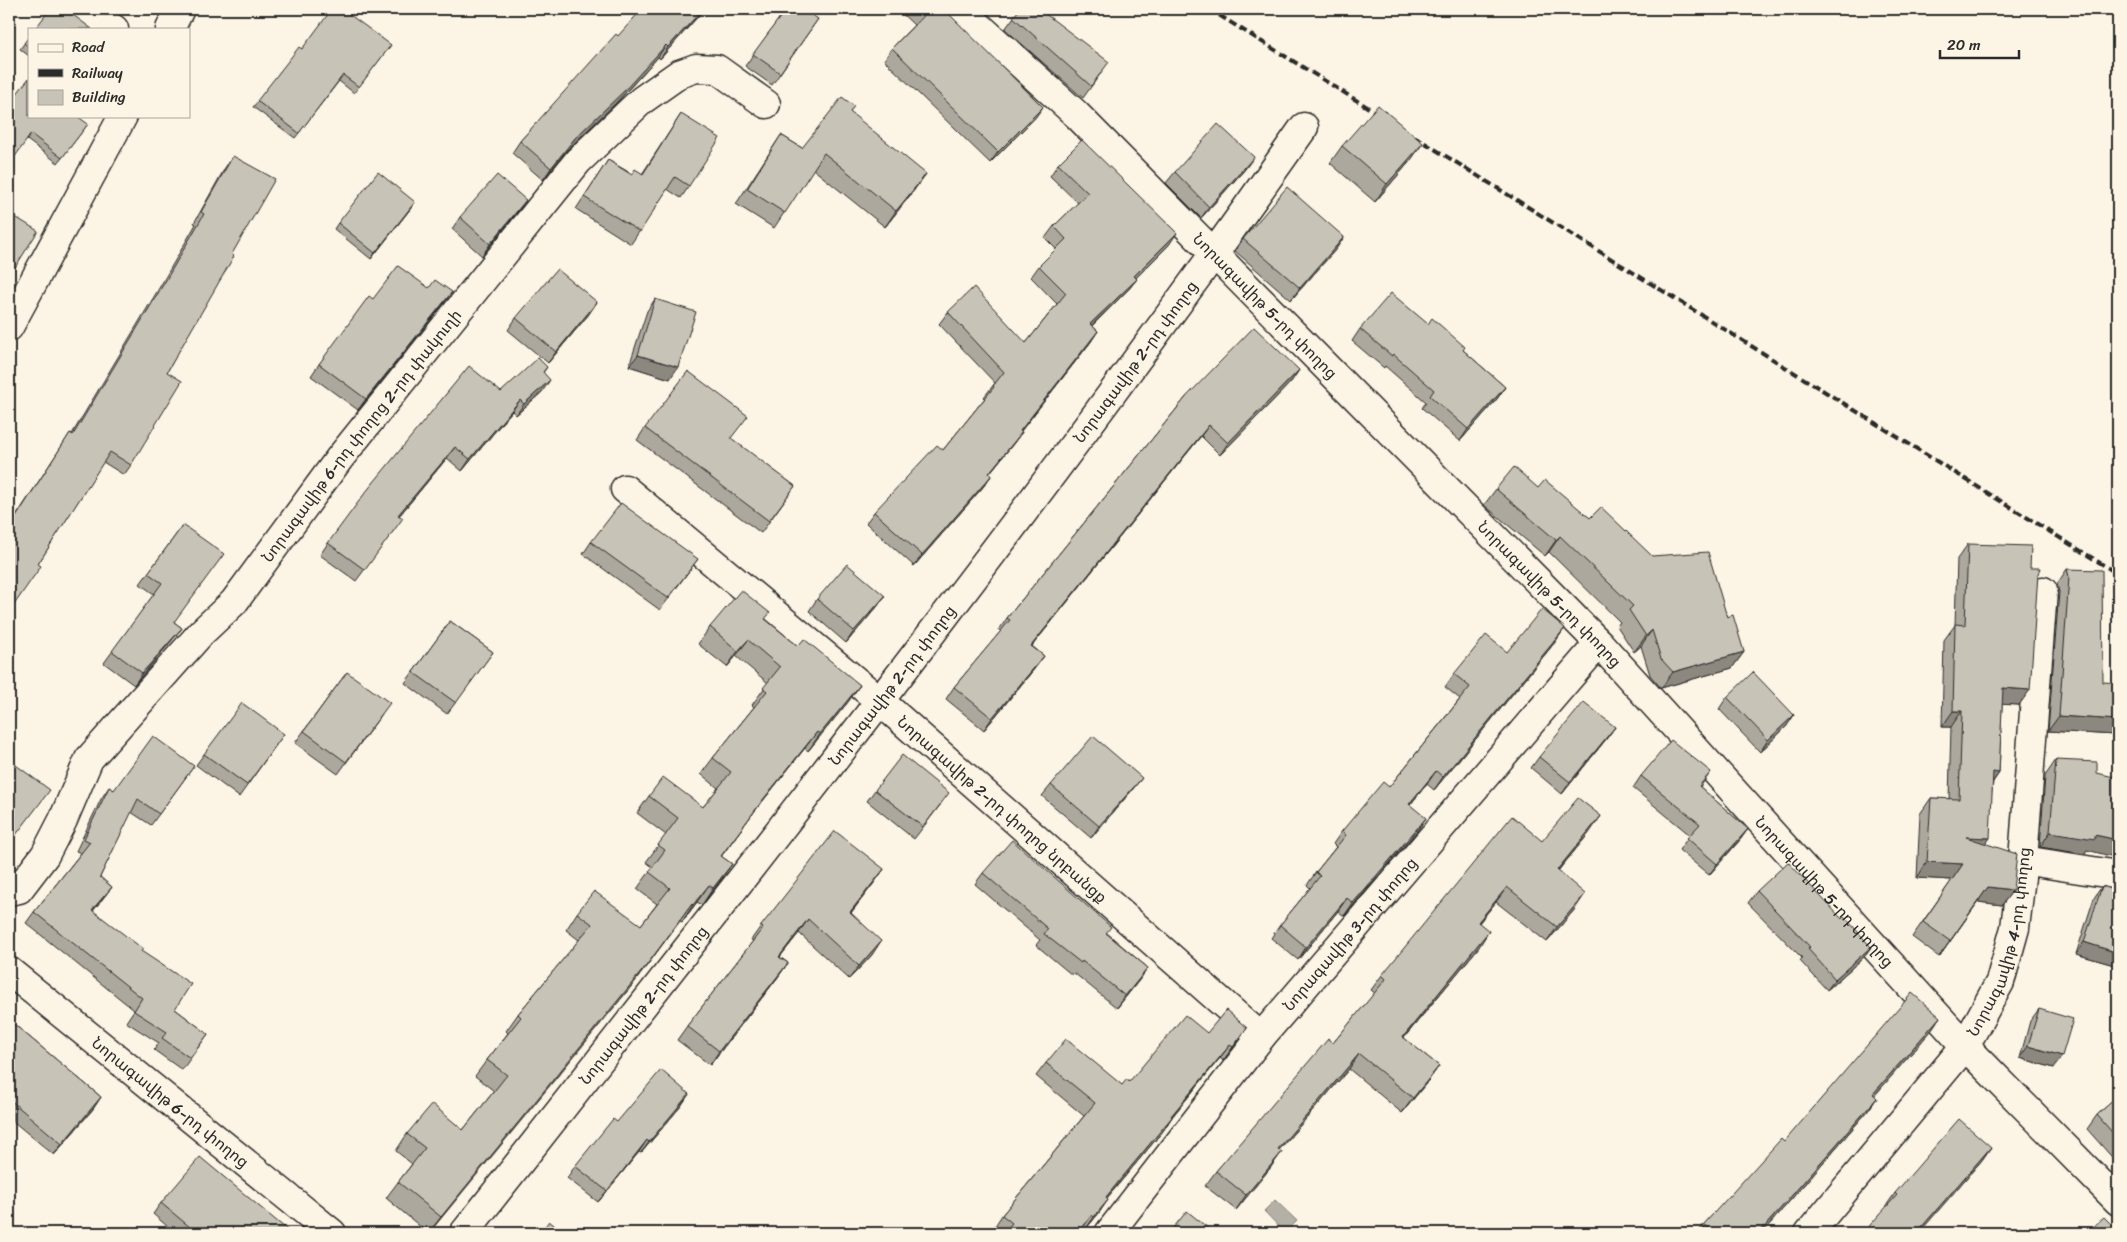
<svg xmlns="http://www.w3.org/2000/svg" width="2127" height="1242" font-family="Sriracha,'Noto Sans Armenian',sans-serif">
<style>
.water{fill:#b4b0a5;stroke:#7d7b74}
.lines{fill:none;stroke-linecap:round;stroke-linejoin:round}
.minor-casing{stroke:#2b2b2b;stroke-width:31}
.major-casing{stroke:#2b2b2b;stroke-width:31}
.minor{stroke:#fcf5e5;stroke-width:28}
.major{stroke:#fcf5e5;stroke-width:28}
.rail{stroke:#2b2b2b;stroke-width:4;stroke-dasharray:8 4;stroke-linecap:butt}
.wall{fill:#aca89d;stroke:#2b2b2b}
.shaded-wall{fill:#8c8880;stroke:#2b2b2b}
.building{fill:#c8c3b7;stroke:#2b2b2b}
.labels{text-anchor:middle;dominant-baseline:central;stroke-width:5;stroke-linejoin:round;paint-order:stroke}
.street-label{font-size:16px;fill:#2b2b2b;stroke:#fcf5e5}
</style>
<rect width="100%" height="100%" fill="#fcf5e5"/>
<filter id="ink" filterUnits="userSpaceOnUse"><feTurbulence type="fractalNoise" baseFrequency=".02" numOctaves="2"/><feDisplacementMap in="SourceGraphic" scale="10" xChannelSelector="R" yChannelSelector="G"/><feConvolveMatrix kernelMatrix="1 2 1 2 8 2 1 2 1" color-interpolation-filters="sRGB"/></filter>
<g filter="url(#ink)">
<!-- water -->
<path class="water" d="M1275 1200 1297 1221 1285 1233 1264 1211Z"/>
<g class="lines">
<!-- minor casing -->
<g class="minor-casing">
<g id="minor">
<path d="M85 9 114 29"/>
<path id="s1" d="M960 9 1076 114 1599 643 1965 1046 2118 1201"/>
<path id="s2" d="M625 489 881 702 1261 1037"/>
<path d="M2023 860 2118 875"/>
<path id="s3" d="M9 891 19 889 45 855 63 820 89 759 202 632 234 602 339 459 578 161 642 100 679 74 696 68 717 69 766 104"/>
<path id="s4" d="M9 971 332 1233"/>
<path id="s5" d="M464 1233C750 869 1038 506 1304 127"/>
<path id="s6" d="M1109 1233 1261 1037 1599 643"/>
<path id="s7" d="M1809 1233 1965 1046 2000 982 2015 928 2023 860 2043 591"/>
</g>
</g>
<!-- major casing -->
<g class="major-casing">
<path id="major" d="M170 29 180 9
M9 327 123 116"/>
</g>
<!-- minor -->
<use href="#minor" class="minor"/>
<!-- major -->
<use href="#major" class="major"/>
<!-- rail -->
<path class="rail" d="M1209 9 1385 118
M1404 130 2118 574"/>
</g>
<!-- wall -->
<path class="wall" d="M786 9 818 19 772 85 745 66Z
M897 9H944L1035 118 990 163 884 60 892 48 914 25Z
M1020 9 1101 73 1083 98 1005 29Z
M703 11 660 59 658 57 616 103 567 150 543 180 512 153 520 141 618 36Z
M29 37V56L20 49Z
M391 45 354 93 339 81 295 138 253 107 302 49Z
M850 112 915 189 885 227 813 169 774 228 736 204 781 135 802 148Z
M681 114 689 186 681 198 667 189 631 244 576 209 608 160 632 174H642Z
M29 116 88 124 58 163 27 140Z
M1342 146 1411 160 1375 202 1330 163Z
M233 156 232 254 167 372 131 465 124 475 103 462 38 564 9 612V527L63 444 70 433 72 434 158 290 196 224 194 223 226 166Z
M1058 164 1169 245 1136 278 1137 279 1128 290 1092 326 1098 331 1090 343 1021 431 1022 432 1013 444 989 474 991 476 983 487 914 566 866 523 874 512 943 450 985 398 984 397 995 383 939 324 948 312 1026 343 1057 304 1031 277 1039 266 1056 249 1045 238 1054 226 1078 203 1050 176Z
M1246 168 1201 218 1166 183 1175 172Z
M526 200 518 211 482 256 452 229 460 217Z
M411 208 371 259 334 229 338 223Z
M1344 237 1336 249 1291 300 1235 251 1243 239Z
M452 292 443 304 358 410 311 376 319 364 373 299Z
M655 299 670 379 629 366 647 311Z
M589 314 548 363 508 330 516 318Z
M1428 324 1463 350 1505 387 1497 399 1460 441 1422 408 1426 402 1385 366 1384 368 1352 341 1360 329Z
M547 367 543 373 542 392 516 415 512 411 462 471 447 458 399 516 394 530 356 581 320 555 328 543 501 392Z
M1299 370 1291 382 1220 455 1201 436 1032 646 1044 656 1035 668 984 730 946 699 954 687 1001 631 999 630 1007 618 1187 396Z
M645 428 731 439 795 486 761 533 637 440Z
M1538 488 1590 518 1652 556 1727 617 1744 652 1732 668 1661 688 1650 675 1641 646 1634 652 1617 626 1620 622 1549 552 1545 556 1484 505 1496 489Z
M183 525 174 622 182 628 173 639 134 685 104 663 154 594 140 584Z
M591 542 698 559 660 610 583 554Z
M1968 544 2030 568 2038 574 2019 705 2002 704 1999 773 1993 782 1986 844 2013 890 2002 905 1978 902 1939 957 1912 937 1952 880 1917 878 1920 814 1931 798 1949 799 1951 727H1942L1944 640 1955 625 1957 559Z
M2067 569 2103 682 2115 735 2048 731 2059 592 2057 584Z
M885 596 877 607 846 643 809 611 817 599Z
M766 619 798 646 860 685 848 702 808 751 805 748 750 817 721 856 732 864 702 905 697 902 682 922 680 921 634 983 428 1233 386 1198 398 1182 412 1164 396 1151 407 1134 463 1130 494 1091 475 1076 487 1060 508 1033 506 1031 518 1014 579 940 566 930 577 913 641 925 657 904 637 889 653 867 646 862 666 835 637 813 649 796 703 807 718 788 701 774 713 758 754 707 752 705 768 683 736 656 727 667 698 644 710 627Z
M450 621 493 652 447 714 405 683Z
M1556 641 1434 790 1427 784 1410 805 1417 831 1344 916 1338 911 1298 960 1271 938 1280 925 1310 888 1307 885 1316 872 1336 847 1333 844 1342 831 1389 787 1460 699 1445 687 1454 674 1507 652Z
M347 672 382 714 338 774 295 743Z
M1727 697 1794 715 1786 727 1760 752 1719 709Z
M1615 727 1607 738 1562 794 1531 768 1539 757Z
M284 734 239 797 196 765 204 754Z
M2056 760 2087 850 2084 854 2040 847 2045 776Z
M194 766 151 825 131 812 100 877 112 887 93 911 141 951 175 1009 208 1034 182 1070 154 1050 159 1043 126 1022 134 1010 26 923 34 912 81 853 76 851 101 799 109 787 114 790Z
M1711 772 1700 787 1748 829 1740 840 1709 875 1679 850 1690 835 1633 788 1641 776Z
M1051 785 1133 789 1091 838 1042 796Z
M875 790 941 804 914 839 867 801Z
M1590 832 1558 871 1575 909 1547 942 1496 902 1479 923V947L1404 1038 1439 1066 1428 1081 1402 1113 1349 1069 1279 1150 1271 1167 1236 1210 1205 1186 1216 1171 1333 1043 1375 993 1371 990 1382 975 1542 841Z
M884 869 874 883 851 913 872 955 849 979 799 933 780 957 788 963 778 977 710 1065 677 1040 687 1026 753 941 751 940 761 926Z
M983 873 1107 933 1148 968 1140 979 1117 1008 1074 973 1072 975 1036 945 1040 940 975 884Z
M2102 886 2118 891V959L2114 965 2076 954 2094 898Z
M1757 891 1842 919 1871 947 1863 958 1827 990 1800 961 1802 958 1748 903Z
M2039 1009 2054 1068 2020 1058 2030 1021Z
M9 1020 101 1097 93 1109 54 1155 9 1118Z
M1930 1032 1874 1096 1877 1098 1867 1112 1762 1233H1698L1704 1224 1784 1142Z
M1207 1033 1238 1041 1223 1061 1220 1058 1172 1117 1163 1131 1107 1198 1099 1213 1085 1230 1082 1229 1079 1233H998L993 1229 1002 1215 1084 1116 1036 1076 1046 1063 1122 1085 1129 1082Z
M689 1094 681 1106 641 1153 639 1152 598 1202 567 1178 575 1166 617 1122Z
M2118 1096V1164L2087 1129 2097 1115Z
M1991 1147 1982 1160 1920 1231 1886 1206 1895 1193Z
M161 1203 291 1233H175L153 1214Z"/>
<!-- shaded-wall -->
<path class="shaded-wall" d="M703 9H704L660 59 668 47Z
M666 45 658 57 616 103 567 150 543 180 551 168 575 138Z
M1043 107 1035 118 990 163 998 152Z
M1423 143 1411 160 1375 202 1387 184Z
M1254 157 1246 168 1201 218 1209 207Z
M926 174 915 189 885 227 896 211Z
M526 200 518 211 482 256 490 244Z
M415 202 411 208 371 259 375 253Z
M1177 233 1169 245 1126 288 1134 276Z
M1344 237 1336 249 1291 300 1300 288Z
M1137 279 1128 290 1081 336 1090 324Z
M452 292 443 304 358 410 366 399Z
M597 302 589 314 548 363 556 352Z
M1098 331 1090 343 1012 442 1020 431Z
M638 355 678 367 670 379 629 366Z
M1299 370 1291 382 1220 455 1228 443Z
M550 380 542 392 516 415 524 404Z
M1505 387 1497 399 1460 441 1468 429Z
M520 400 512 411 462 471 470 459Z
M1209 425 1201 436 1023 657 1031 646Z
M1022 432 1013 444 980 485 989 473Z
M455 447 447 458 390 527 398 515Z
M991 476 983 487 914 566 922 555Z
M1560 536 1549 552 1545 556 1556 540Z
M885 596 877 607 846 643 854 631Z
M182 628 173 639 134 685 142 673Z
M1565 628 1556 641 1434 790 1443 777Z
M1652 630 1641 646 1634 652 1646 636Z
M748 640 736 656 727 667 738 651Z
M1744 652 1732 668 1661 688 1673 672Z
M1044 656 1035 668 984 730 992 718Z
M860 685 848 702 808 751 820 734Z
M2003 688 2030 690 2019 705 1992 704Z
M1953 711H1962L1951 727H1942Z
M1794 715 1786 727 1760 752 1768 740Z
M2059 716 2118 720V730L2115 735 2048 731Z
M1615 727 1607 738 1562 794 1570 782Z
M817 732 805 748 750 817 709 873 762 801Z
M1436 771 1427 784 1400 817 1409 804Z
M1993 772 1999 773 1988 788Z
M1142 778 1133 789 1091 838 1099 826Z
M1601 816 1590 832 1546 885 1557 870Z
M1426 818 1417 831 1344 916 1353 903Z
M1748 829 1740 840 1709 875 1717 864Z
M2050 832 2095 835 2118 840V858L2087 850 2084 854 2040 847Z
M1966 837 1990 838 1979 853Z
M1927 862 1963 864 1952 880 1917 878Z
M732 864 720 881 702 905 713 888Z
M884 869 874 883 840 926 850 912Z
M709 885 697 902 682 922 693 905Z
M112 887 103 898 84 922 92 910Z
M1507 887 1496 902 1467 937 1478 922Z
M1988 887 2013 890 2002 905 1978 902 1939 957Z
M1585 894 1575 909 1547 942 1557 927Z
M1347 898 1338 911 1298 960 1306 947Z
M692 904 634 983 429 1233 441 1217Z
M808 919 799 933 769 970 779 957Z
M1489 931 1479 947 1392 1052 1403 1037Z
M881 941 872 955 849 979 859 966Z
M2084 942 2118 953V959L2114 965 2076 954Z
M1871 947 1863 958 1827 990 1835 979Z
M788 963 778 977 710 1065 719 1051Z
M1148 968 1140 979 1117 1008 1125 996Z
M1940 1017 1930 1032 1863 1109 1873 1094Z
M1247 1028 1238 1041 1223 1061 1233 1047Z
M1230 1045 1220 1058 1161 1130 1171 1116Z
M2028 1046 2062 1056 2054 1068 2020 1058Z
M1359 1054 1349 1069 1267 1164 1278 1149Z
M1439 1066 1428 1081 1402 1113 1413 1098Z
M689 1094 681 1106 641 1153 649 1142Z
M101 1097 93 1109 54 1155 62 1144Z
M1877 1098 1867 1112 1762 1233H1759Z
M1172 1117 1163 1131 1096 1211 1106 1197Z
M647 1140 639 1152 598 1202 607 1191Z
M1991 1147 1982 1160 1919 1233V1230Z
M1282 1152 1271 1167 1236 1210 1246 1195Z
M1108 1200 1099 1213 1085 1230 1094 1217Z
M1092 1215 1079 1233H1077Z"/>
<!-- building -->
<path class="building" d="M50 9H65L92 29H35Z
M332 9H342L391 45 359 87 343 75 299 133 257 101 299 47 302 49Z
M642 9H703L668 47 666 45 624 91 575 138 551 168 520 141 616 34 618 36Z
M786 9H803L818 19 780 73 753 54Z
M917 9H944L1043 107 998 152 892 48 924 15Z
M1020 9H1039L1109 62 1091 86 1013 17Z
M29 37V47L24 43Z
M29 78V116H77L88 124 62 158 31 134 9 165V104Z
M842 97 854 106 850 112 926 174 896 211 824 153 785 213 747 189 781 135 802 148Z
M1378 105 1423 143 1387 184 1342 146Z
M681 114 720 138 689 186 675 177 640 232 584 197 608 160 632 175 635 169 643 174Z
M1218 124 1254 157 1209 207 1175 172Z
M1082 140 1177 233 1134 276 1137 279 1090 324 1098 331 1020 431 1022 432 989 473 991 476 922 555 874 512 937 445 943 450 994 387 993 386 1004 372 948 312 974 287 1026 343 1066 293 1039 266 1066 239 1054 226 1088 193 1058 164Z
M233 156 275 179 232 254 234 256 167 372 182 381 131 465 110 452 38 564 41 566 9 612V528L70 433 73 435 166 280 204 214 201 212Z
M378 172 415 202 375 253 338 223Z
M497 175 526 200 490 244 460 217Z
M1287 187 1344 237 1300 288 1243 239Z
M9 213 38 231 9 277Z
M398 266 429 288 435 280 452 292 366 399 319 364 369 296 373 299Z
M557 269 597 302 556 352 516 318Z
M1391 293 1428 324 1432 318 1465 347 1463 350 1505 387 1468 429 1430 396 1434 390 1393 354 1392 356 1360 329Z
M655 299 696 312 678 367 638 355Z
M1254 327 1299 370 1228 443 1209 425 1031 646 1044 656 992 718 954 687 1010 620 1007 618 1187 396Z
M538 358 547 367 543 372 550 380 524 404 520 400 470 459 455 447 398 515 403 518 365 570 328 543 365 493 469 366 501 392Z
M688 371 748 416 731 438 795 486 769 521 645 428Z
M1514 467 1538 488 1545 480 1590 518 1601 507 1652 556 1708 552 1727 617 1733 615 1744 652 1673 672 1661 659 1652 630 1646 636 1629 610 1633 606 1560 536 1556 540 1496 489Z
M621 503 698 559 668 598 591 542Z
M183 525 224 554 174 622 182 628 142 673 112 651 162 583 148 573Z
M1968 544 2031 546 2030 568H2040L2038 574 2030 690 2003 688 1999 773 1993 772 1990 838 1966 837 2017 854 2013 890 1988 887 1950 941 1923 922 1963 864 1927 862 1931 798 1959 799 1962 711H1953L1955 624 1965 625Z
M847 564 885 596 854 631 817 599Z
M2067 569 2102 570 2103 682 2118 683V720L2059 716 2069 577Z
M741 590 770 613 765 619 798 646 804 639 860 685 820 734 817 732 762 801 721 856 732 864 713 888 709 885 693 905 692 904 646 966 441 1217 398 1182 425 1148 407 1134 432 1104 463 1130 507 1075 487 1060 521 1017 518 1014 592 924 577 913 594 891 641 925 670 888 649 872 665 850 658 845 678 818 649 796 663 777 703 807 731 772 713 758 767 691 763 688 780 667 748 640 738 651 710 627Z
M1542 609 1565 628 1443 777 1436 771 1409 804 1426 818 1353 903 1347 898 1306 947 1280 925 1320 876 1316 872 1346 835 1342 831 1383 782 1389 787 1470 687 1454 674 1486 635 1507 652Z
M450 621 493 652 456 703 413 672Z
M347 672 390 703 346 762 304 731Z
M1753 672 1794 715 1768 740 1727 697Z
M1584 702 1615 727 1570 782 1539 757Z
M242 703 284 734 247 785 204 754Z
M153 736 194 766 159 814 138 799 100 877 112 887 92 910 143 949 141 951 191 984 175 1009 208 1034 190 1058 162 1038 167 1032 134 1011 142 998 34 912 90 842 84 839 109 787 114 790Z
M1093 736 1142 778 1099 826 1051 785Z
M1671 740 1711 772 1699 786 1748 829 1717 864 1687 838 1700 824 1641 776Z
M902 755 949 793 923 827 875 790Z
M9 760 50 790 9 844Z
M2056 760 2097 762V773L2118 778V840L2095 835V839L2050 832Z
M1578 798 1601 816 1557 870 1585 894 1557 927 1507 887 1478 922 1489 931 1403 1037 1439 1066 1413 1098 1359 1054 1278 1149 1282 1152 1246 1195 1216 1171 1328 1039 1333 1043 1386 979 1382 975 1512 816 1542 841Z
M835 831 884 869 850 912 881 941 859 966 808 919 779 957 788 963 719 1051 687 1026 763 928 761 926Z
M1012 840 1111 927 1106 933 1148 968 1125 996 1082 961 1081 963 1044 934 1048 929 983 873Z
M1788 862 1842 919 1844 916 1871 947 1835 979 1808 949 1810 947 1757 891Z
M2102 886 2118 891V953L2084 942Z
M1912 993 1940 1017 1873 1094 1877 1098 1759 1233H1705L1709 1228 1704 1224 1781 1139 1784 1142Z
M2039 1009 2073 1019 2062 1056 2028 1046Z
M1226 1010 1247 1028 1233 1047 1230 1045 1171 1116 1172 1117 1106 1197 1108 1200 1094 1217 1092 1215 1077 1233H1004L1012 1223 1002 1215 1095 1103 1046 1063 1066 1039 1122 1085 1127 1079 1129 1082 1185 1015 1207 1033Z
M9 1020 101 1097 62 1144 9 1099Z
M661 1070 689 1094 649 1142 647 1140 607 1191 575 1166 613 1119 617 1122Z
M2118 1096V1139L2097 1115Z
M1959 1119 1991 1147 1919 1230 1923 1233H1863L1897 1195 1895 1193Z
M200 1157 291 1233H197L161 1203Z
M1187 1211 1214 1233H1169Z
M2104 1217 2118 1231V1233H2087Z
M549 1221 564 1233H540Z"/>
</g>
<g class="labels">
<!-- street labels -->
<g class="street-label">
<text stroke="none"><textPath href="#s1" startOffset="426">Նորագավիթ 5-րդ փողոց</textPath></text>
<text stroke="none"><textPath href="#s5" startOffset="1100">Նորագավիթ 2-րդ փողոց</textPath></text>
<text stroke="none"><textPath href="#s3" startOffset="582">Նորագավիթ 6-րդ փողոց 2-րդ փակուղի</textPath></text>
<text stroke="none"><textPath href="#s1" startOffset="831">Նորագավիթ 5-րդ փողոց</textPath></text>
<text stroke="none"><textPath href="#s5" startOffset="695">Նորագավիթ 2-րդ փողոց</textPath></text>
<text stroke="none"><textPath href="#s2" startOffset="495">Նորագավիթ 2-րդ փողոց նրբանցք</textPath></text>
<text stroke="none"><textPath href="#s1" startOffset="1236">Նորագավիթ 5-րդ փողոց</textPath></text>
<text stroke="none"><textPath href="#s6" startOffset="384">Նորագավիթ 3-րդ փողոց</textPath></text>
<text stroke="none"><textPath href="#s7" startOffset="355">Նորագավիթ 4-րդ փողոց</textPath></text>
<text stroke="none"><textPath href="#s5" startOffset="290">Նորագավիթ 2-րդ փողոց</textPath></text>
<text stroke="none"><textPath href="#s4" startOffset="208">Նորագավիթ 6-րդ փողոց</textPath></text>
</g>
</g>
<!-- margin -->
<rect width="2127" height="1242" fill="none" stroke="#fcf5e5" stroke-width="30"/>
<rect x="15" y="15" width="2097" height="1212" fill="none" stroke="#2b2b2b" stroke-width="2" filter="url(#ink)"/>
<!-- legend -->
<rect x="28" y="28" width="162" height="90" fill="#fcf5e5" stroke="#a8a49b"/>
<rect x="38" y="44" width="25" height="8" fill="#fcf5e5" stroke="#a8a49b"/>
<text x="72" y="52" font-size="15" fill="#2b2b2b">Road</text>
<rect x="38" y="69" width="25" height="8" fill="#2b2b2b" stroke="#a8a49b"/>
<text x="72" y="78" font-size="15" fill="#2b2b2b">Railway</text>
<rect x="38" y="90" width="25" height="15" fill="#c8c3b7" stroke="#a8a49b"/>
<text x="72" y="102" font-size="15" fill="#2b2b2b">Building</text>
<!-- scale -->
<path d="M1940 50v8h79v-8" fill="none" stroke="#2b2b2b" stroke-width="2.5"/>
<text x="1947" y="50" font-size="15" fill="#2b2b2b" stroke="#fcf5e5" stroke-width="4" paint-order="stroke">20 m</text>
</svg>
